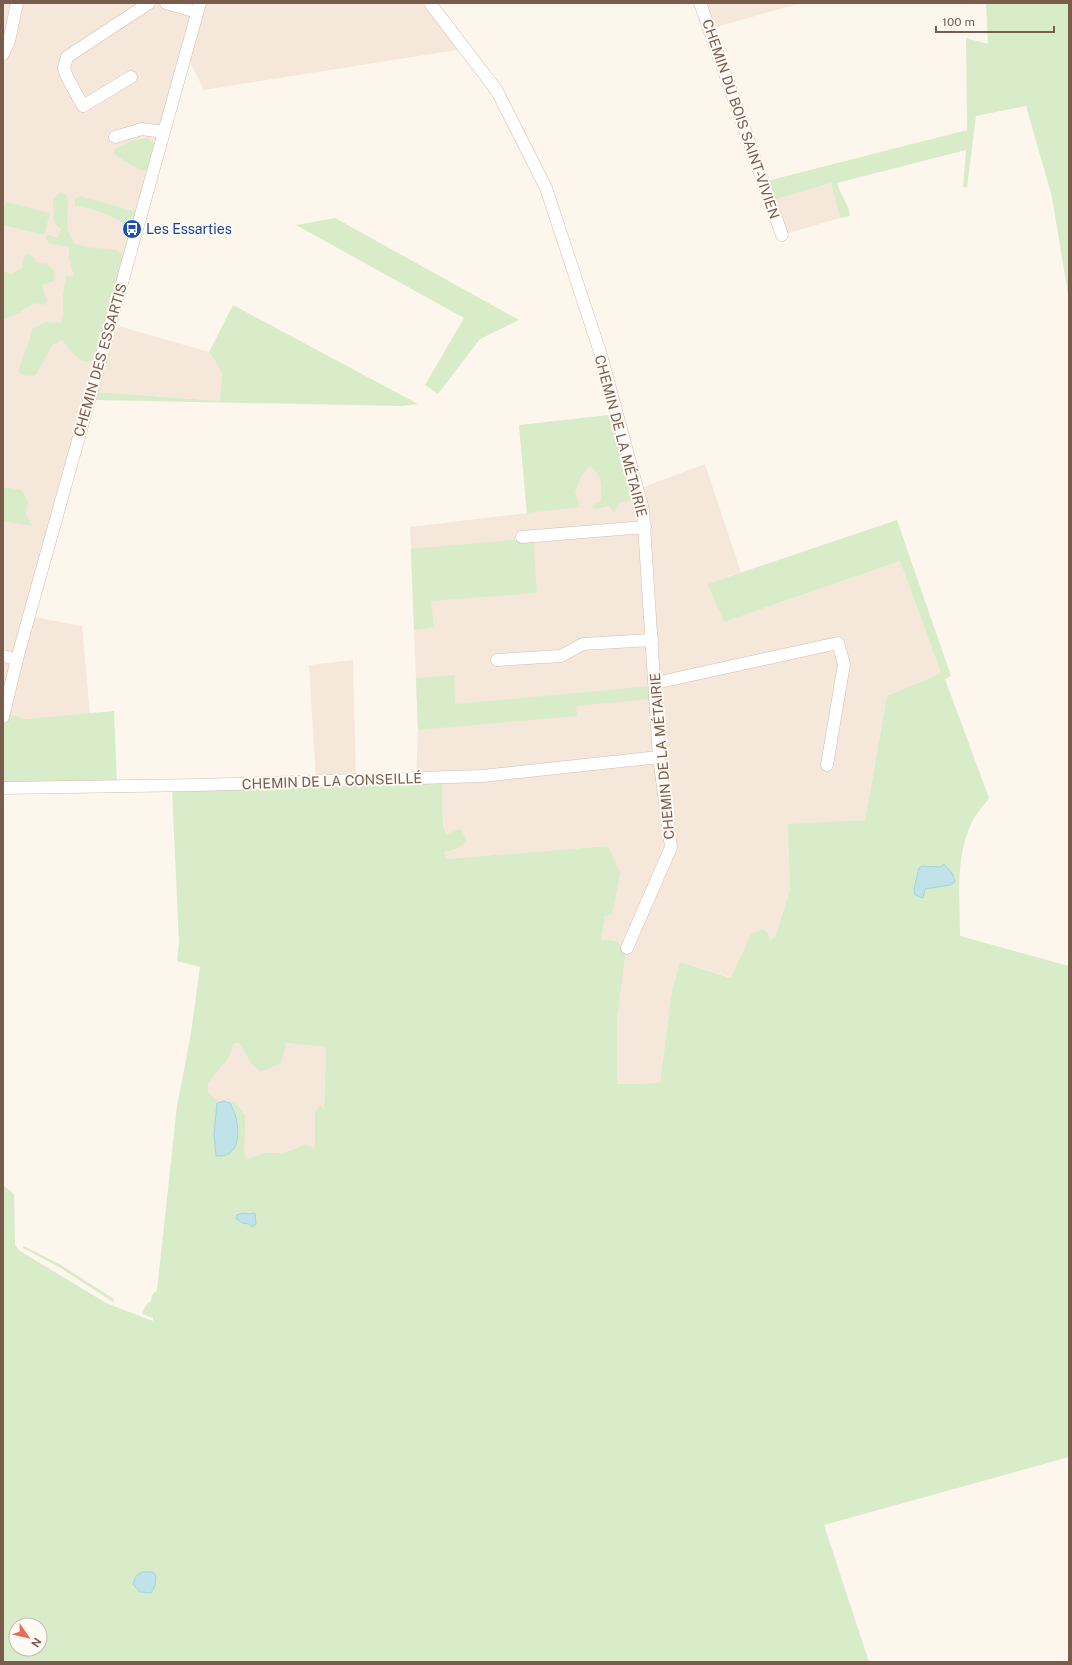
<svg xmlns="http://www.w3.org/2000/svg" width="1072" height="1665" font-family="'Public Sans',sans-serif">
<style>
.residential{fill:#f5e8da}
.green{fill:#d8ecc9;fill-rule:evenodd}
.water{fill:#bfe3e8;stroke:#a5d3da}
.lines{fill:none;stroke-linecap:round;stroke-linejoin:round}
.minor-casing{stroke:#d1beb0;stroke-width:13}
.minor{stroke:#fff;stroke-width:12}
.labels{text-anchor:middle;dominant-baseline:central;stroke-width:4;stroke-linejoin:round;paint-order:stroke}
.street-label{font-size:14px;fill:#7a5c4d;stroke:#fffaf3}
.transit-label{font-size:14px;fill:#164399;stroke:#fffaf3;text-anchor:start}
</style>
<rect width="100%" height="100%" fill="#fdf6ec"/>
<!-- residential -->
<path class="residential" d="M3 3H430L463 49 204 90 186 54 29 616 82 626 90 714 25 719 3 713Z
M700 3H801L709 29Z
M831 183 840 218 782 235 770 201Z
M115 325 209 352 222 372 220 401 98 392Z
M519 425 638 489 705 464 741 572 707 584 724 622 900 561 941 673 887 696 865 820 789 825 790 890 759 986 680 962 672 990 660 1083 617 1084V1018L626 952 617 941 601 939 605 916 608 846 444 859 442 777 416 778 418 730 410 527 527 513Z
M353 660 356 780 316 781 309 665Z
M191 1033 326 1047 322 1158 210 1162Z"/>
<!-- green -->
<path class="green" d="M986 3H1069V300L1052 197 1026 106 976 116 967 187H963L966 150 837 183C840 195 849 204 850 216L840 218 831 183 770 201 763 182 967 130 966 38 988 44Z
M147 138 160 148 151 169 142 171 113 154 115 149 131 141Z
M59 193 66 194 68 201 67 229 74 243 85 247 117 250 125 257 97 359C77 366 74 353 62 340L52 345 36 375 26 376 18 372 33 328 46 322 60 323 63 316V295L66 276H74L69 259V247L50 244 44 237 49 235 58 238 61 229 54 223 53 199Z
M80 196 137 212 135 219 131 224 125 225C108 213 95 209 75 206V199Z
M6 202 50 213 44 235 3 225V214Z
M335 218 519 320 480 339 438 394 425 385 464 318 296 225Z
M30 254 38 263H46L55 271 54 281 42 285 47 301 43 305 34 303C30 307 9 318 3 320V271L11 274 22 268 24 255Z
M233 305 418 404 402 406 96 400 98 392 220 401 222 372 209 352Z
M617 414 640 497 633 501 620 502 614 513 609 506 596 509 590 506 600 502C603 488 602 474 590 466L581 476 575 492 580 507 527 513 519 425Z
M3 487 22 490 28 501 26 514 32 526 3 521Z
M897 520 951 676 945 679 989 798C983 806 975 815 971 824 955 859 960 898 960 936L1069 966V1457L824 1525 869 1662H3V1185L14 1194 15 1245 20 1251 106 1303 153 1321V1318L142 1314 146 1305 151 1301 152 1295 157 1290 177 1106 191 1033 200 967 177 961 179 943 172 790 442 777 443 826 446 834 461 829 466 840C462 848 453 850 444 852L445 859 608 846 620 873 612 915 605 916 601 939 617 941 626 952 617 1018V1084L660 1083 672 990 680 962 731 978 751 934 762 929 768 933 770 941 775 937 790 890 788 824 865 820 887 696 941 673 900 561 724 622 707 584ZM234 1043H239L253 1066 260 1071 269 1069 281 1063 285 1049V1043L326 1047 324 1109 320 1106 315 1111V1149L305 1144 295 1149 282 1153H264L246 1160 244 1148 245 1131V1115L234 1101 230 1103 236 1118 217 1103V1101L208 1093V1083L228 1058ZM16 1625H40V1649H16Z
M533 538 537 593 431 601 434 627 414 630 411 549Z
M454 675 455 704 652 686V699L576 706 577 716 418 730 416 678Z
M3 700 5 713 25 719 114 711 117 786 3 788Z
M24 1246 61 1265 114 1299 113 1302 59 1267 23 1248Z"/>
<!-- water -->
<path class="water" d="M944 864 952 873 955 882 950 885 925 889 923 898 915 895 914 889 919 868 922 866 940 867Z
M224 1101 230 1103C232 1108 235 1113 236 1118 240 1135 239 1158 216 1156L214 1134 217 1103Z
M243 1213 249 1214 255 1213 256 1224 252 1227 249 1224 242 1223 236 1218 237 1215Z
M142 1572H153L156 1576 155 1586 151 1593 140 1592 133 1584 136 1576Z"/>
<g class="lines">
<!-- minor casing -->
<g class="minor-casing">
<path id="minor" d="M166 3 197 12
M430 3 497 91 546 188 601 355 643 510 659 757 671 847 627 948
M700 3 782 235
M3 54 9 41 17 3
M131 77 83 106 67 77 64 68 67 57 149 3
M115 137 142 129 164 132
M522 537 645 527
M3 656 17 659
M497 660 561 656 583 644 652 640
M655 683 838 643 844 664 827 765
M3 717 17 659 200 3
M3 788 198 785 482 776 659 757"/>
</g>
<!-- minor -->
<use href="#minor" class="minor"/>
</g>
<!-- icons -->
<defs>
<g id="bus-disc" transform="scale(1)"><circle r="9.5" fill="#1a4fb4" stroke="#fffaf3"/><path d="M-5-6H5V4H4V6H2V4H-2V6H-4V4H-5ZM-3.5-4V0h7V-4ZM-3.5 1.2v1.5H-2V1.2ZM2 1.2v1.5H3.5V1.2Z" fill="#fff"/></g>
</defs>
<g fill-rule="evenodd">
<use href="#bus-disc" x="132" y="229"/>
</g>
<g class="labels">
<!-- street labels -->
<g class="street-label">
<text transform="translate(741 119) rotate(71)">CHEMIN DU BOIS SAINT-VIVIEN</text>
<text transform="translate(100 360) rotate(-74)">CHEMIN DES ESSARTIS</text>
<text transform="translate(621 436) rotate(75)">CHEMIN DE LA MÉTAIRIE</text>
<text transform="translate(662 756) rotate(-95)">CHEMIN DE LA MÉTAIRIE</text>
<text transform="translate(332 781) rotate(-2)">CHEMIN DE LA CONSEILLÉ</text>
</g>
<!-- transit labels -->
<g class="transit-label">
<text x="146" y="229">Les Essarties</text>
</g>
</g>
<!-- border -->
<rect width="1072" height="1665" fill="none" stroke="#7a5c4d" stroke-width="8"/>
<!-- north arrow -->
<g transform="translate(28 1637) rotate(124)"><circle r="19" fill="#fffaf3" stroke="#cabbb1"/>
<path d="M0-3L7 15L0 10L-7 15Z" fill="#e76f51"/>
<text y="-6" font-size="11" font-weight="bold" text-anchor="middle" fill="#7a5c4d">N</text>
</g>
<!-- scale -->
<path d="M936 26v6h118v-6" fill="none" stroke="#7a5c4d" stroke-width="2"/>
<text x="942" y="26" font-size="12" fill="#7a5c4d" stroke="#fffaf3" stroke-width="3" paint-order="stroke">100 m</text>
</svg>
